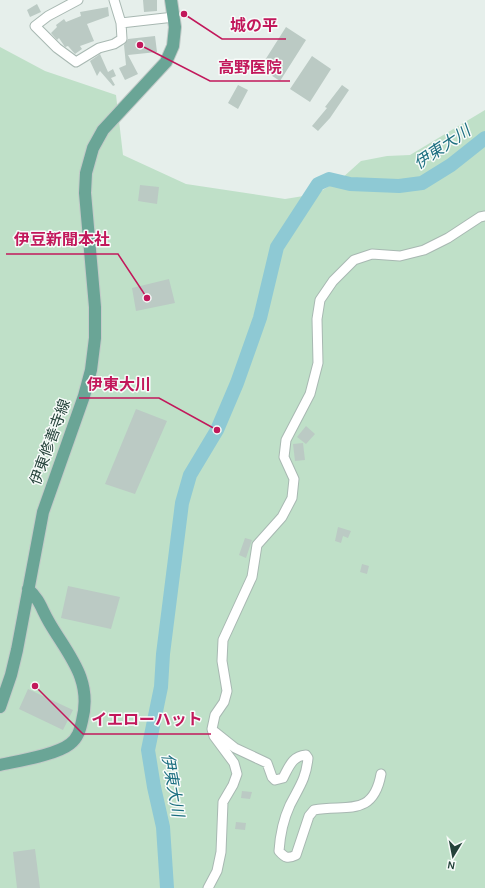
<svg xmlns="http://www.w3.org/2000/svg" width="485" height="888" font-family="Karla,'Noto Sans JP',sans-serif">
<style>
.green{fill:#bfe0c8}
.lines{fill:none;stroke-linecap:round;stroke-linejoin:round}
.river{stroke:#8ec9d4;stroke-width:14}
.building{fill:#bbcac4}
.street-casing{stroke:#a8b8b2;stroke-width:11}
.primary-casing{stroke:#c2cac8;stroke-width:14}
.street{stroke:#fff;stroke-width:9}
.primary{stroke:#6aa596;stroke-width:12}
.labels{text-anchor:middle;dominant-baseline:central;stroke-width:3;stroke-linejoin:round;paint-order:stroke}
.street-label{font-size:15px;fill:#24423a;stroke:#f7fbf9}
.water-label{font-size:16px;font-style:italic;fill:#1c6f80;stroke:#f7fbf9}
.leader{fill:none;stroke:#c2185b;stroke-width:1.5}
.callout-dot{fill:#c2185b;stroke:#f7fbf9;stroke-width:1.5}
.callout-label{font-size:16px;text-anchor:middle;font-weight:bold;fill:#c2185b;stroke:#f7fbf9;stroke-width:3;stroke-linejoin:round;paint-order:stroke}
</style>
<rect width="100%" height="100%" fill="#e6efeb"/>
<!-- green -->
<path class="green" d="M0 47 45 71 116 95 123 155 186 184 285 199 316 194 341 179 361 161 387 156 410 155 485 110V888H0Z"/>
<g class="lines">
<!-- river -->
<path class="river" d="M167 888 163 827 154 787 148 750 161 687 163 654 182 503 190 475 217 430 237 383 260 318 277 247 318 184 329 179 350 184 399 186 422 183 451 165 485 138"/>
</g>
<!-- building -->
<path class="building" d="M143 0H157V11L144 12Z
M37 4 41 12 30 17 27 10Z
M108 7 109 16 87 24 94 41 80 46 82 49 75 54 68 46 65 47 59 38 57 40 51 33 57 27 56 25 64 19 66 22 81 16 80 12Z
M286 27 306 40 280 81 260 68Z
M155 36 157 52 128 55 138 74 125 80 119 68 126 65 124 45 128 39Z
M100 54 108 72 113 69 116 76 111 78 115 85 113 86 100 71 97 76 90 61Z
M312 56 331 69 310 102 290 89Z
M238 85 248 90 238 109 228 103Z
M342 85 349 90 330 118 318 131 312 126 327 108 325 107Z
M140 185 159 187 157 204 138 201Z
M169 279 175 303 136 311 132 288Z
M136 409 167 421 135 494 105 484Z
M306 426 315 434 306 444 297 437Z
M303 443 305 460 295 461 293 444Z
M338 527 351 531 348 538 343 536 341 543 335 541Z
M245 538 252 540 246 558 239 555Z
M362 564 369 566 367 574 360 572Z
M68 586 120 597 111 629 61 618Z
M28 689 73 710 63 730 19 709Z
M242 791 252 792 250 799 241 798Z
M236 822 246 823 245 830 235 829Z
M35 849 40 888H17L13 852Z"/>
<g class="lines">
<!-- street casing -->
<g class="street-casing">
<path id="street" d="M78 0 48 16 35 26 57 48 76 62 99 48 114 44 122 39 121 23 114 0
M121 23 174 17
M215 732 235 748 267 763 272 777 275 780 283 778C289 767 292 756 306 755L308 758C306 779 299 787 290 805 284 818 280 836 279 851 285 858 288 859 296 855L309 816 314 810C346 804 373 818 381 774
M208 888 217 871 221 852 223 802 233 785 237 774 234 763 214 736 212 729 215 715 224 702 227 691 222 661 223 640 252 577 257 545 282 517 292 498 294 479 284 457 286 440 310 394 318 363 317 319 320 300 333 281 354 260 372 254 400 256 424 250 448 238 480 217 485 216"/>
</g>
<!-- primary casing -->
<g class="primary-casing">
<path id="primary" d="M0 707 11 675 17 650 43 512 84 396 91 370 95 338V307L85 193 86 173 93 148 103 130 166 62 173 46 175 27 171 0
M0 765C18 761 56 755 70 744 78 738 80 730 82 721 93 679 68 655 49 622 41 608 40 600 28 589"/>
</g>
<!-- street -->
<use href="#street" class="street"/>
<!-- primary -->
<use href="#primary" class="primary"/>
</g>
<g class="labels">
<!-- street labels -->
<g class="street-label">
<text transform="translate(50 442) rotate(-70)">伊東修善寺線</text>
</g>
<!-- water labels -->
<g class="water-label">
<text transform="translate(442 147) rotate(-34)">伊東大川</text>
<text transform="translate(173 785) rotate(80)">伊東大川</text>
</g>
</g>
<!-- callouts -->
<path class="leader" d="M184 14L222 39H286M140 45L210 81H290M147 298L118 254H6M217 430L159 398H79M35 686L83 734H211"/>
<g class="callout-dot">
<circle cx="184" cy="14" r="4"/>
<circle cx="140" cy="45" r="4"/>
<circle cx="147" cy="298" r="4"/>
<circle cx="217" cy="430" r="4"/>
<circle cx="35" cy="686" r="4"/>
</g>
<g class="callout-label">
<text x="254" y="31">城の平</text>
<text x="250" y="73">高野医院</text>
<text x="62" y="245">伊豆新聞本社</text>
<text x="119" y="390">伊東大川</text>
<text x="147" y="725">イエローハット</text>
</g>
<!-- north arrow -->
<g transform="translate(453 856) rotate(190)" stroke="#f7fbf9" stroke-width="3" paint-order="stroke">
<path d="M0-3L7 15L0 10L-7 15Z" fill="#24423a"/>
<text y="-6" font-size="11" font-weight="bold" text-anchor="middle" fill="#24423a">N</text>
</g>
</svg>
